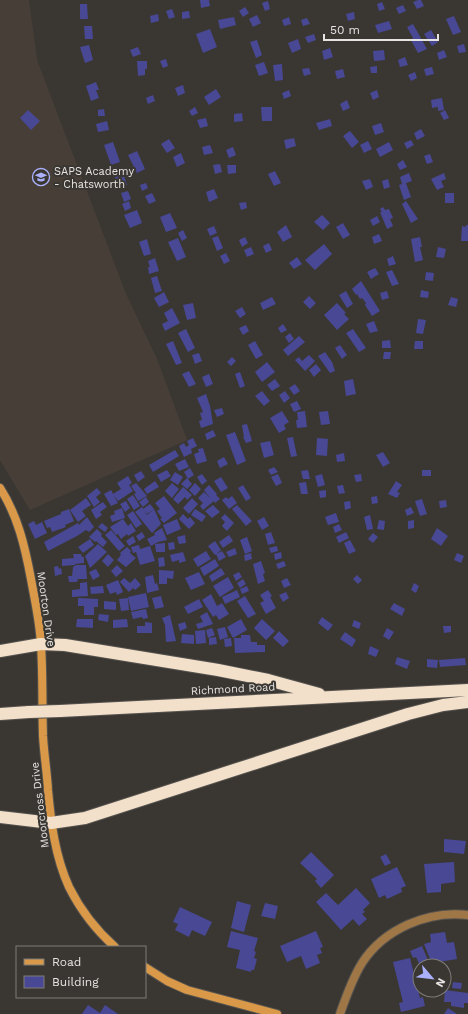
<svg xmlns="http://www.w3.org/2000/svg" width="468" height="1014" font-family="'Work Sans',sans-serif">
<style>
.built{fill:#473f37}
.building{fill:#484894}
.lines{fill:none;stroke-linecap:round;stroke-linejoin:round}
.street-casing{stroke:#56534f;stroke-width:10}
.secondary-casing{stroke:#56534f;stroke-width:10}
.highway-casing{stroke:#56534f;stroke-width:14}
.street{stroke:#9f7747;stroke-width:8}
.secondary{stroke:#d99948;stroke-width:8}
.highway{stroke:#f3e0ca;stroke-width:12}
.highway-bridge-casing{stroke:#56534f;stroke-width:14;stroke-linecap:butt}
.highway-bridge{stroke:#f3e0ca;stroke-width:12}
.labels{text-anchor:middle;dominant-baseline:central;stroke-width:4;stroke-linejoin:round;paint-order:stroke}
.poi-label{font-size:11px;fill:#e6e4e2;stroke:#3a3733;text-anchor:start}
.street-label{font-size:11px;fill:#e6e4e2;stroke:#3a3733}
</style>
<rect width="100%" height="100%" fill="#3a3733"/>
<!-- built -->
<path class="built" d="M0 0H29L37 60 126 294 157 359 187 440 30 510 0 460Z"/>
<!-- building -->
<path class="building" d="M200 0H209L210 6 201 8Z
M418 0H421L424 6 417 9 413 2Z
M268 1 270 9 265 11 262 3Z
M382 2 385 9 379 11 377 4Z
M80 4H87L88 19H80Z
M403 5 406 11 399 14 396 8Z
M245 7 249 13 243 17 239 11Z
M172 9 175 17 169 19 166 11Z
M189 11 190 18 182 19V12Z
M354 12 355 19 348 21 346 14Z
M158 14 159 21 151 23 150 16Z
M257 15 261 23 253 27 249 19Z
M454 16 461 32 453 35 446 19Z
M234 17 236 25 220 29 218 20Z
M289 17 291 24 284 26 282 20Z
M307 18 310 24 303 26 301 20Z
M389 21 392 29 378 33 375 25Z
M413 24 427 49 418 53 411 40 413 38 407 27Z
M84 26H92L93 39H85Z
M210 29 217 47 203 53 196 34Z
M431 30 438 42 432 46 424 34Z
M314 34 316 40 308 43 305 37Z
M298 39 301 49 292 53 288 43Z
M257 40 262 55 256 58 250 42Z
M464 44 466 52 459 53 457 46Z
M89 45 93 60 85 63 80 47Z
M138 47 141 54 133 57 130 50Z
M330 48 333 57 324 60 322 51Z
M384 50 385 60 374 61 373 51Z
M444 50 447 57 439 60 437 53Z
M405 57 408 65 400 67 398 60Z
M166 59 168 66 163 68 160 61Z
M137 61H147V69H145V75L138 76Z
M264 62 268 73 259 76 255 65Z
M282 64 283 80 275 81 273 65Z
M377 66V73H371L370 67Z
M432 67 434 74 426 76 424 69Z
M309 68 311 74 304 76 302 69Z
M343 69 345 77 337 79 335 71Z
M415 72 417 78 411 81 408 75Z
M96 82 99 90H96L99 98 91 101 86 86Z
M183 85 185 93 178 96 175 88Z
M216 89 221 97 209 105 204 97Z
M289 90 291 96 284 99 282 93Z
M377 90 379 97 373 100 370 93Z
M153 95 155 101 148 104 146 98Z
M442 98 444 110 438 111V107L432 108 431 100Z
M347 100 350 108 343 111 340 104Z
M195 107 198 113 192 116 189 111Z
M261 107H272V121H262Z
M104 109 105 116H98V110Z
M28 110 40 121 31 130 20 118Z
M445 110 449 118 444 120 440 113Z
M242 113 243 121 234 122V114Z
M206 118 208 126 200 128 197 120Z
M330 119 332 126 319 130 316 123Z
M107 121 109 130 98 132 96 124Z
M381 123 384 132 375 135 372 126Z
M421 129 425 136 417 140 414 133Z
M350 131 359 142 352 148 343 136Z
M294 138 296 146 286 149 284 140Z
M169 139 175 148 167 153 161 144Z
M411 140 414 145 407 149 404 143Z
M368 141 372 149 364 153 360 145Z
M113 142 120 162 111 165 104 145Z
M389 142 393 150 380 157 376 149Z
M210 145 213 153 204 155 202 147Z
M233 147 236 155 229 158 226 150Z
M137 151 145 169 137 173 128 155Z
M181 153 185 163 177 167 173 157Z
M430 154 433 162 427 164 424 156Z
M403 160 407 167 400 170 397 164Z
M220 164 222 172 215 174 213 165Z
M227 165H236V173L228 174Z
M122 169 127 185 119 188 113 172Z
M275 171 281 183 274 186 268 174Z
M409 173 412 181 406 183 411 197 404 200 399 185 402 184 400 177Z
M444 173 446 179 441 181 444 187 437 190 431 179Z
M370 179 373 187 366 190 362 181Z
M388 179 390 187 384 189 382 181Z
M146 183 148 188 142 191 140 185Z
M214 189 218 198 209 202 206 192Z
M128 191 131 199 124 202 121 193Z
M152 193 156 201 149 204 145 196Z
M445 193H454V203H445Z
M129 201 131 208 125 211 122 204Z
M406 201 418 219 411 223 402 204Z
M246 202 247 208 241 210 239 203Z
M383 207 385 210 389 209 393 218 390 219 393 226 387 229 380 212H382L380 209Z
M137 210 142 223 130 228 124 215Z
M170 213 177 228 166 232 160 217Z
M322 215 330 223 323 230 314 222Z
M377 216 380 222 373 226 370 220Z
M343 223 350 235 343 239 336 227Z
M286 225 292 237 283 242 277 232Z
M466 225H468V241H461L462 226 466 227Z
M214 226 217 233 210 236 207 229Z
M183 230 187 238 182 241 178 233Z
M379 234 382 241 374 244 372 237Z
M218 236 223 248 217 251 212 238Z
M245 237 248 243 242 247 239 240Z
M420 237 422 247H420L423 260 415 262 411 239Z
M178 238 186 257 177 261 168 242Z
M147 239 151 254 144 256 139 242Z
M269 243 272 250 266 253 263 246Z
M324 244 332 254 315 270 305 260Z
M251 247 254 254 247 257 244 250Z
M438 247 446 249 444 258 436 257Z
M226 253 230 261 224 264 220 256Z
M393 256 396 264 389 266 387 259Z
M297 257 302 264 294 269 289 263Z
M155 258 159 271 149 274 148 267H150L148 261Z
M375 268 379 274 371 279 367 272Z
M392 270 399 284 392 286 386 272Z
M426 272 434 273 433 281 425 280Z
M157 276 162 291 155 293 151 278Z
M361 281 380 311 372 316 365 305 366 303 362 298 360 299 357 294 356 295 352 289Z
M421 290 429 292 428 298 420 297Z
M346 291 353 304 347 308 339 295Z
M387 291 389 298 382 300 380 293Z
M164 292 169 302 159 307 154 298Z
M309 296 316 303 310 309 303 302Z
M272 297 276 304 263 310 260 303Z
M451 297 458 299 456 307 448 305Z
M193 303 196 318 187 320 183 305Z
M337 303 346 313 344 314 349 319 337 330 324 315Z
M242 307 246 314 240 318 235 311Z
M172 308 180 323 165 331 162 324 168 321 164 313Z
M418 319 426 320 423 334 416 333Z
M374 321 378 331 370 333 366 324Z
M283 324 287 330 281 333 278 328Z
M246 325 249 331 243 335 239 328Z
M186 329 195 348 188 352 178 333Z
M353 329 366 348 359 352 346 333Z
M290 333 294 339 289 343 285 337Z
M299 336 305 342 288 356 283 350Z
M390 340 391 348H382V341Z
M173 341 182 363 176 365 166 344Z
M255 341 263 355 256 359 248 345Z
M415 341H423V349H414Z
M340 345 347 355 342 359 335 348Z
M325 352 332 362 335 371 330 373 318 356Z
M384 352H391L390 359H383Z
M199 353 202 361 195 364 192 355Z
M309 355 315 361 305 371 295 360 299 357 302 361Z
M232 357 236 361 231 366 227 362Z
M267 362 275 372 262 382 255 372Z
M316 364 321 370 314 377 309 370Z
M189 371 196 384 189 387 182 374Z
M240 372 245 386 240 388 235 374Z
M209 374 213 384 206 387 202 377Z
M275 379 280 386 272 391 267 385Z
M353 379 356 394 346 396 344 381Z
M295 384 300 391 294 395 289 388Z
M262 391 270 401 264 406 255 396Z
M285 391 290 398 284 403 279 395Z
M206 394 210 406 213 424 201 428 199 421 202 420 200 413 203 412 197 398Z
M297 401 301 409 294 412 290 404Z
M222 408 224 414 217 417 214 410Z
M282 411 289 422 284 425 286 429 279 433 270 418Z
M305 411 307 427 297 428 296 420H298L297 412Z
M328 411 330 424 321 425 319 412Z
M247 424 252 441 246 443 243 437H244L242 425Z
M213 430 216 436 207 440 205 434Z
M235 432 246 461 237 465 226 435Z
M293 437 297 456 291 457 287 438Z
M193 438 197 446 191 449 192 453 184 457 179 446 184 443 186 447 189 445 187 441Z
M317 438 328 439 327 456 316 455Z
M270 441 274 455 264 458 260 443Z
M203 448 207 461 197 464 194 454 199 452 198 449Z
M175 450 179 456 153 472 149 465Z
M383 452 390 463 383 467 376 455Z
M344 453 345 461 337 462 336 455Z
M224 457 228 464 220 468 217 461Z
M185 459 189 467 179 471 175 464Z
M274 467 278 472 271 475 268 470Z
M190 468 194 475 188 479 184 472Z
M167 470 171 476 161 482 157 475Z
M308 470 310 479H303L301 471Z
M422 470H431V476H422Z
M141 471 145 477 138 482 134 475Z
M175 472 183 477 178 485 170 480Z
M202 474 207 481 202 485 197 477Z
M278 474 282 483 276 486 271 477Z
M322 474 325 485 318 487 315 476Z
M361 474 362 481 356 482 354 475Z
M128 476 132 483 129 485 133 491 118 501 113 494 121 489 117 483Z
M221 477 228 488 221 492 214 481Z
M187 478 192 484 187 489 181 484Z
M155 481 159 487 147 494 144 489Z
M396 481 402 485 397 492 400 493 397 498 388 494Z
M306 482 308 494H301L299 483Z
M136 483 147 496 138 501 134 494 136 493 131 486Z
M172 483 179 489 172 498 165 491Z
M195 483 201 489 195 496 189 490Z
M209 485 217 494 216 495 220 499 215 503 214 501 203 510 200 506 203 503 198 498 204 492 210 498 204 490Z
M243 485 251 498 246 501 238 488Z
M343 485 345 493 339 494 337 486Z
M183 487 192 495 187 500 185 497 178 504 173 499Z
M97 488 101 493 96 497 100 502 94 507 87 496Z
M111 490 118 503 111 506 104 494Z
M326 490V497L320 498 319 491Z
M133 495 140 506 134 510 127 499Z
M164 496 177 513 164 523 160 519 162 518 157 511 160 509 155 503Z
M232 496 237 503 229 509 222 500 226 497 228 499Z
M377 496 378 503 372 504 371 497Z
M146 497 149 502 143 507 139 502Z
M86 498 91 505 82 511 86 516 78 522 70 510Z
M192 498 198 504 189 514 183 508Z
M422 499 427 514 420 516 415 501Z
M446 500 447 507 440 508 439 501Z
M126 501 130 508 125 512 120 504Z
M350 501 351 508 345 510 344 502Z
M103 502 107 507 100 512 102 515 96 519 91 510Z
M150 504 154 509 147 514 143 509Z
M213 505 220 512 212 518 205 511Z
M237 505 252 521 246 526 232 509Z
M142 507 147 515 154 509 161 524 152 533 135 512Z
M411 507 414 513 407 516 405 510Z
M122 508 125 518 112 522 110 516 115 514 114 511Z
M69 509 74 521 65 525 66 527 52 532 50 527 47 528 44 521 61 514V512Z
M195 509 206 516 202 522 191 515Z
M133 511 142 524 136 528 127 515Z
M336 513 339 522 328 525 325 517Z
M183 514 188 519 190 517 195 523 189 529 179 519Z
M225 514 234 523 227 531 222 526 225 522 221 518Z
M370 515 373 529 367 530 364 517Z
M87 517 94 527 89 532 86 530 77 536 48 551 44 542 78 523 79 525Z
M264 517 269 526 262 530 257 521Z
M123 519 128 526 131 523 136 531 128 536 127 534 121 539 118 534 116 535 110 527Z
M177 519 181 529 167 535 163 525Z
M379 520 385 521 384 530 377 529Z
M414 520V528L408 529V521Z
M34 521 36 525 42 522 47 533 35 539 28 524Z
M102 523 108 528 105 532 98 527Z
M339 524 342 530 335 533 333 527Z
M162 528 167 540 158 542 151 546 147 539 155 535 154 533Z
M437 528 448 536 441 546 431 539Z
M97 529 102 534 101 536 107 542 103 547 96 541 95 542 89 537Z
M111 530 125 546 119 551 105 535Z
M142 532 145 537 139 541 136 536Z
M271 532 275 543 268 545 265 534Z
M346 532 349 538 339 543 336 537Z
M373 533 378 537 373 543 368 539Z
M185 535 186 543 179 544 177 537Z
M229 535 233 541 223 548 219 542Z
M133 536 136 542 129 546 126 541Z
M247 537 252 551 245 554 240 540Z
M90 539 94 545 83 553 78 547Z
M350 540 356 551 349 554 344 543Z
M215 541 221 550 215 555 208 546Z
M174 542 175 549 169 550 168 543Z
M165 543V552H156L155 544Z
M98 544 107 552 90 568 85 556Z
M139 545 140 549 150 546 155 561 140 565 136 552 133 553 131 547Z
M277 546 278 551 271 553 269 548Z
M127 547 131 551 130 553 136 558 126 567 117 560 121 555 120 553Z
M235 548 237 554 229 557 226 552Z
M206 551 211 559 198 567 193 559Z
M222 551 226 557 219 561 216 554Z
M183 552 186 561 179 563V560L172 562 170 555Z
M281 552 282 558 275 560 274 554Z
M251 553 252 559 245 561 244 555Z
M457 553 464 556 461 563 454 560Z
M73 554H81L82 557H84V563L75 564V565L62 566V559L74 558Z
M108 554 114 560 108 567 102 561Z
M164 557 165 566 159 567 158 558Z
M215 559 219 566 204 576 200 568Z
M261 561 265 573 263 574 265 581 258 584 253 564Z
M284 561 286 566 278 569 276 564Z
M76 565H86L87 579H78L77 582H69L68 576H72L73 567Z
M117 565 123 571 116 577 111 571Z
M58 566 59 569 61 568 62 574 55 576 54 567Z
M221 568 225 574 212 582 209 576Z
M96 569 100 576 93 580 89 572Z
M159 570 174 571 173 579 167 578V584H159Z
M199 572 205 584 191 590 185 578Z
M239 572 242 577 236 581 233 575Z
M153 575 155 584 157 583 159 590 147 593 145 577Z
M357 575 362 580 358 584 353 579Z
M228 577 234 588 220 597 213 586Z
M124 578 130 583 135 578 141 585 135 590 133 588 129 592 120 582Z
M287 578 291 585 284 588 281 581Z
M243 579 246 584 240 588 237 583Z
M118 580 123 592 117 595 116 592 110 594 106 585Z
M87 582 88 596 72 597V590L80 589V583Z
M414 583 419 586 416 593 411 590Z
M103 586 104 593 91 594 90 587Z
M247 586 249 591 242 594 240 589Z
M237 590 240 597 225 604 222 597Z
M268 590 272 596 270 597 276 608 266 614 260 603 264 601 260 595Z
M286 592 289 598 283 602 279 595Z
M146 593 149 607 131 611 128 597Z
M211 594 217 606 222 603 229 614 219 620 216 615 213 617 202 600Z
M161 596 164 607 155 609 152 598Z
M245 596 256 614 248 618 237 601Z
M78 598 98 599V607H94V615H84V606H78Z
M128 598 129 610 121 611 119 599Z
M199 599 203 607 188 614 184 607Z
M104 601 116 602V610L104 609Z
M394 603 405 609 402 616 390 609Z
M146 609 148 618 143 619 142 617 133 619 131 612Z
M207 612 213 624 198 629 196 624 203 622 200 616Z
M99 614 109 615 108 622 98 620Z
M170 615 176 641 166 642 165 625 162 618Z
M322 617 333 625 328 631 318 623Z
M77 619H93V628L76 627Z
M127 619 128 627 113 628V620Z
M241 619 247 630 233 638 227 627Z
M262 619 275 631 266 640 254 628Z
M354 620 361 623 359 629 352 626Z
M145 622 152 623V633H137V626H145Z
M185 622 187 628 180 631 178 624Z
M443 626H451V632L444 633Z
M225 627 228 637 220 640 217 629Z
M212 628 215 635 208 638 206 630Z
M387 628 394 632 389 640 383 636Z
M205 630 206 643 196 644 195 631Z
M279 631 289 641 283 647 273 638Z
M345 632 356 640 352 647 340 639Z
M182 634 194 635V644L181 643Z
M241 635H250L251 642H257V645H265V652L235 653 234 638H241Z
M216 637 217 644 209 645V638Z
M231 638 232 646 225 647 224 639Z
M370 646 379 650 376 657 368 654Z
M397 657 410 661 407 669 395 664Z
M465 658 466 665 440 667 439 660Z
M427 659 438 660 437 668 427 667Z
M444 839 466 841 464 854 444 852Z
M311 852 334 875 321 888 315 881 317 879 300 863Z
M386 854 391 863 385 866 380 857Z
M454 862 455 882 441 884V892L427 893 424 864Z
M397 867 406 886 401 888 402 892 387 899 385 895 379 898 371 879Z
M356 888 370 903 363 910 365 912 362 914 367 919 359 926 353 919 341 930 316 902 326 893 338 905Z
M237 901 251 905 244 932 231 928Z
M265 903 278 906 275 919 261 916Z
M180 907 212 922 205 936 192 930 189 937 175 930 178 924 173 922Z
M231 931 258 938 254 951 256 952 254 958 257 959 254 970H251V972L236 968 240 950 227 947Z
M316 931 323 947 320 948 322 953 317 955 320 963 306 969 301 956 287 962 280 946Z
M445 932 447 943 454 942 457 959 439 962V963L432 964 424 944 431 942 430 934Z
M422 946 430 965 427 966H420L416 957 413 958 410 951Z
M410 958 420 998 423 997 425 1006 401 1012 399 1003 403 1002 393 962Z
M453 982 462 983 461 989 452 988Z
M445 990 468 993V1003H464V1008L451 1006V1002H444Z
M88 1005 100 1013 105 1005 118 1014H82Z
M448 1008 457 1014H444Z"/>
<g class="lines">
<!-- street casing -->
<g class="street-casing">
<path id="street" d="M340 1014C346 997 352 979 362 963 384 929 428 910 468 915"/>
</g>
<!-- secondary casing -->
<g class="secondary-casing">
<path id="secondary" d="M0 488C18 516 25 547 31 579 35 601 40 623 41 645 43 675 42 705 43 736 44 754 47 772 48 790 51 823 55 856 69 887 80 909 97 931 115 947
M145 967 167 981 187 990 277 1014"/>
</g>
<!-- highway casing -->
<g class="highway-casing">
<path id="highway" d="M0 651 41 644 65 645 218 670 268 680 319 694
M60 711 468 690
M0 714 29 712
M0 817 51 823 85 818 408 714 443 705 468 702"/>
</g>
<!-- street -->
<use href="#street" class="street"/>
<!-- secondary -->
<use href="#secondary" class="secondary"/>
<!-- highway -->
<use href="#highway" class="highway"/>
<!-- highway-bridge casing -->
<g class="highway-bridge-casing">
<path id="highway-bridge" d="M29 712 60 711"/>
</g>
<!-- highway-bridge -->
<use href="#highway-bridge" class="highway-bridge"/>
</g>
<!-- icons -->
<defs>
<g id="university-ring" transform="scale(0.9)"><circle r="9.5" fill="#3a3733" stroke="#aab0fb" stroke-width="1.5"/><path d="M0-5L7-2L0 1L-7-2ZM-4 1L0 2.5L4 1V4Q0 6-4 4Z" fill="#aab0fb"/></g>
</defs>
<g fill-rule="evenodd">
<use href="#university-ring" x="41" y="177"/>
</g>
<g class="labels">
<!-- poi labels -->
<g class="poi-label">
<text x="54" y="171">SAPS Academy<tspan x="54" dy="13">- Chatsworth</tspan></text>
</g>
<!-- street labels -->
<g class="street-label">
<text transform="translate(46 609) rotate(82)">Moorton Drive</text>
<text transform="translate(233 689) rotate(-3)">Richmond Road</text>
<text transform="translate(40 805) rotate(-97)">Moorcross Drive</text>
</g>
</g>
<!-- legend -->
<rect x="16" y="946" width="130" height="52" fill="#3a3733" stroke="#7f7c79"/>
<rect x="24" y="959" width="20" height="6" fill="#d99948" stroke="#7f7c79"/>
<text x="52" y="966" font-size="12" fill="#e6e4e2">Road</text>
<rect x="24" y="976" width="20" height="12" fill="#484894" stroke="#7f7c79"/>
<text x="52" y="986" font-size="12" fill="#e6e4e2">Building</text>
<!-- north arrow -->
<g transform="translate(432 978) rotate(118)"><circle r="19" fill="#3a3733" stroke="#7f7c79"/>
<path d="M0-3L7 15L0 10L-7 15Z" fill="#aab0fb"/>
<text y="-6" font-size="11" font-weight="bold" text-anchor="middle" fill="#e6e4e2">N</text>
</g>
<!-- scale -->
<path d="M324 34v6h114v-6" fill="none" stroke="#e6e4e2" stroke-width="2"/>
<text x="330" y="34" font-size="12" fill="#e6e4e2" stroke="#3a3733" stroke-width="3" paint-order="stroke">50 m</text>
</svg>
